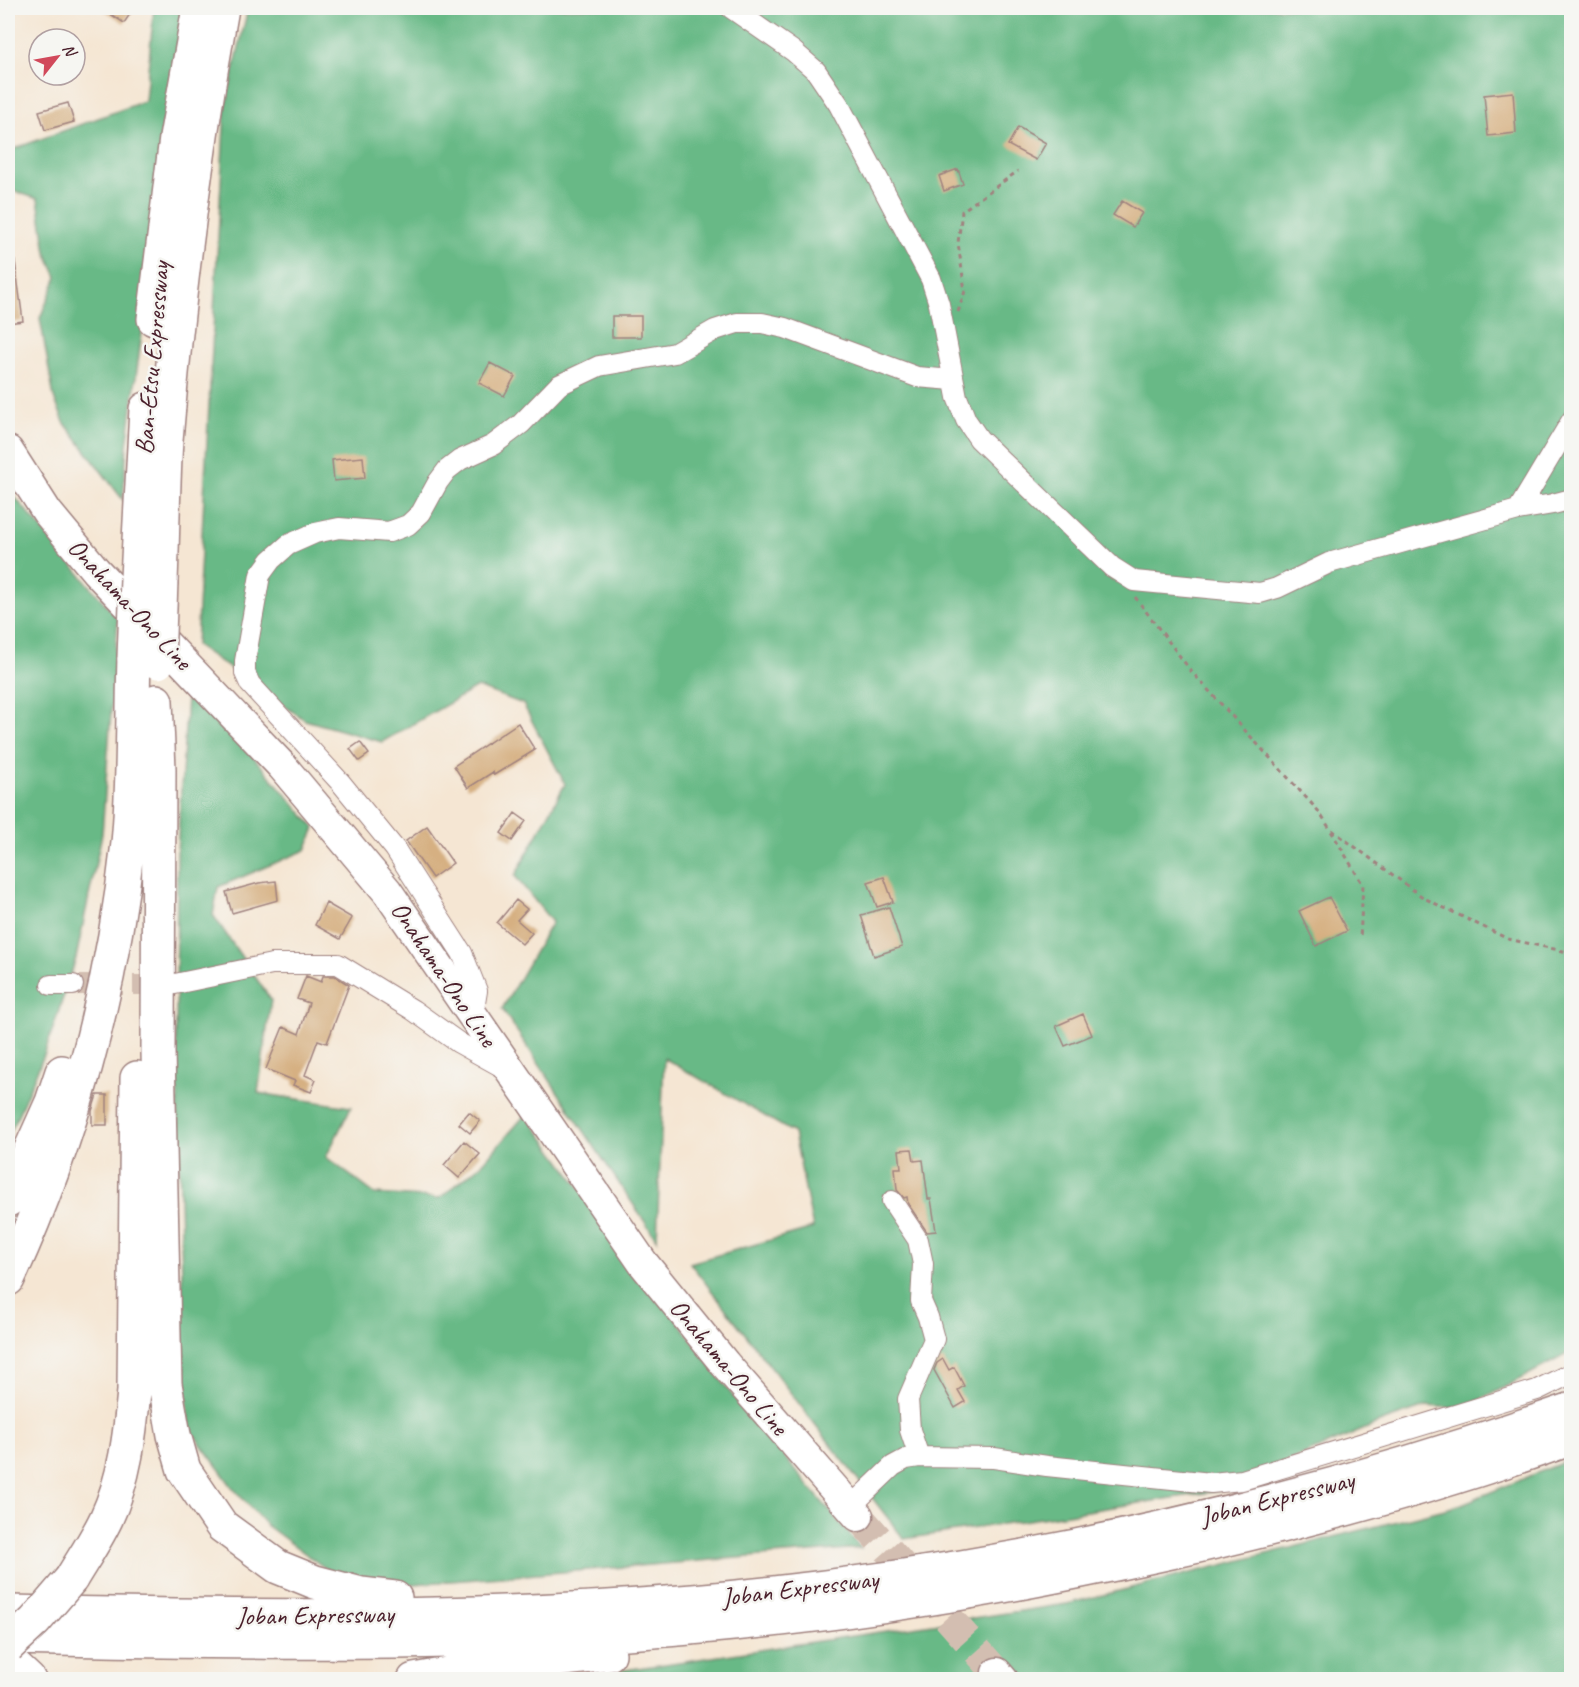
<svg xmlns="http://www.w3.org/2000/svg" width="1579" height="1687" font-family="Caveat,sans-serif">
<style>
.forest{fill:#67b986;stroke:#586c58;stroke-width:1.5}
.building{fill:#d6b082}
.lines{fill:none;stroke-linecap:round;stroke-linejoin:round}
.minor-tunnel{stroke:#d3beb1;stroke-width:20;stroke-dasharray:20 10;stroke-linecap:butt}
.primary-tunnel{stroke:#d3beb1;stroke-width:30;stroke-dasharray:30 15;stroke-linecap:butt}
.minor-casing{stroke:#a0827f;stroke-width:22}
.primary-casing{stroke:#a0827f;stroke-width:33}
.motorway-casing{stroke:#a0827f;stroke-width:36}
.path{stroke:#a0827f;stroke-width:3;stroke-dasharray:4.5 4.5;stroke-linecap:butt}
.minor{stroke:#fff;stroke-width:20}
.primary{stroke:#fff;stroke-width:30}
.motorway{stroke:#fff;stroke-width:33}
.motorway-bridge-casing{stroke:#a0827f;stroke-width:36;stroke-linecap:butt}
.motorway-bridge{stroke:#fff;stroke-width:33}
.labels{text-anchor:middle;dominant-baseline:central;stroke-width:5;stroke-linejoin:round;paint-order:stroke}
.street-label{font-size:26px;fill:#4a1f2b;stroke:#f6f6f2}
</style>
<rect width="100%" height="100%" fill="#f6f6f2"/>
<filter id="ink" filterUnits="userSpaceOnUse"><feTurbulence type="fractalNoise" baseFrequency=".0167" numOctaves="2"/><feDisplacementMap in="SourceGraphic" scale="12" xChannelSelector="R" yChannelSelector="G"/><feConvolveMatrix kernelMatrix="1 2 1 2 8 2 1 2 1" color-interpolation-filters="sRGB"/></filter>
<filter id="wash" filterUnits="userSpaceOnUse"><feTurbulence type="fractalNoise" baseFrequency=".008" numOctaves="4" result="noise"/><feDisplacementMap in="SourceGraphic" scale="24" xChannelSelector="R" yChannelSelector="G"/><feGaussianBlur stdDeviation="1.35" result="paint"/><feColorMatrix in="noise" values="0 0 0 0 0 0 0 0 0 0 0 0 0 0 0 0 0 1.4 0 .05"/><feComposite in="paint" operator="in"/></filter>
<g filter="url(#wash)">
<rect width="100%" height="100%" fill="#f5e6d3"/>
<!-- forest -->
<path class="forest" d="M154 8H185L127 445 123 500 64 422 54 398 40 318 57 277 46 252 38 199 8 189V151L145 101Z
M248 8H1571V1352L1463 1409 1428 1406 1384 1421 1218 1491 904 1539 690 1263 813 1228 794 1133 664 1058 657 1240 502 1009 552 922 515 876 565 784 523 704 477 687 382 742 305 720 196 645 225 108Z
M8 489 118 619 102 834 76 958 45 1053 8 1138Z
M188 682 315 828 306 850 218 887 213 915 271 1000 258 1093 351 1107 326 1157 375 1194 440 1198 482 1164 526 1114 732 1395 861 1548 414 1584 343 1581 266 1525 233 1488 189 1428 184 1361 176 1032 177 852Z
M1571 1459V1679L558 1680 1067 1604 1457 1506Z"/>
<g id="blocks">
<!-- building -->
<path class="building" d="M101 8H134L124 23Z
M1513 92 1516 133 1488 136 1484 95Z
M68 103 74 122 45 130 39 111Z
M1018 127 1046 143 1036 160 1008 145Z
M958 169 963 184 944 191 939 176Z
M1122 201 1142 213 1133 227 1113 215Z
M8 261H15L23 321 8 323Z
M612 316H641V337H612Z
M490 363 515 376 504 396 479 383Z
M363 457 365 478 334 481 332 460Z
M518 723 535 750 494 775 493 772 468 788 454 766Z
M360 742 369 754 359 761 350 749Z
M515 813 526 821 512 841 501 833Z
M427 826 453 863 432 878 406 841Z
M884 877 893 902 877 907 868 882Z
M276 881 278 900 232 913 226 892 259 883Z
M1329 897 1347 931 1316 946 1299 911Z
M516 900 527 909 517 920 532 933 522 944 497 923Z
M326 903 352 918 340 939 315 925Z
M889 907 902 947 874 956 861 915Z
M306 976 321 982 323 976H335L349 985 327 1043 318 1040 305 1075 316 1080 311 1092 293 1085 295 1081 266 1069 283 1027 299 1034 309 1003 297 999Z
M1083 1014 1092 1035 1065 1046 1056 1026Z
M97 1095H107V1125H92V1111Z
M469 1112 480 1121 470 1133 459 1124Z
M464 1141 480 1154 459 1178 444 1165Z
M912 1149 914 1161 923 1160 928 1199H931L936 1231 927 1232 908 1204 907 1197 904 1198 897 1190 895 1168H901L899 1150Z
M943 1359 949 1370 954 1367 964 1386 958 1390 965 1402 955 1408 934 1370 937 1363Z"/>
</g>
</g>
<g filter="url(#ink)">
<use href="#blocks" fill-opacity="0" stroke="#a0827f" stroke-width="1.5"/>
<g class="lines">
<!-- minor-tunnel -->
<path class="minor-tunnel" d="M73 985H167"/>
<!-- primary-tunnel -->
<path class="primary-tunnel" d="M858 1516 997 1673"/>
<!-- minor casing -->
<g class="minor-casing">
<path id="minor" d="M731 8 793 51 816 71 839 105 931 279 939 304 957 397 966 420 979 439 1112 567 1134 581 1260 593 1277 588 1329 563 1518 510 1572 420
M1518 510 1553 504 1572 499
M51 985H73
M170 985 272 964H338L413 1010 459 1043 504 1068
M473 1015 477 991 462 953 395 849 341 783 250 684 245 673V661L260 575 271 560 288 545 315 533 339 528 389 532 408 525 421 513 438 482 447 470 460 460 493 445 521 424 559 385 599 366 675 353 715 330 737 323H762L785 328 917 377 953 380
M892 1201 918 1240 923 1264 921 1301 928 1317 934 1339 908 1399 910 1430 919 1457
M850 1507 893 1466 906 1459 919 1457 994 1458 1047 1466 1211 1483 1242 1480 1537 1390 1572 1373"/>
</g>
<!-- primary casing -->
<g class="primary-casing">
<path id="primary" d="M8 451 47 512 96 571 282 766 387 891 643 1263 725 1364 858 1516
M997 1673 1003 1680"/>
</g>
<!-- motorway casing -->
<g class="motorway-casing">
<path id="motorway" d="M154 319 176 138 199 8
M137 578 146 409
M161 581C163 534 163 487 166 440 178 295 196 151 222 8
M156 701 159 769 158 1051 165 1384 174 1435 184 1470 222 1526 278 1567 315 1582 361 1594 395 1598
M8 1200 52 1102 62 1072
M8 1279C71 1143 112 993 128 843 134 782 132 720 134 658
M71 1579C83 1559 96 1540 106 1519 125 1479 130 1434 134 1391L137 1078
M8 1612C236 1617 465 1620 693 1601 993 1575 1288 1509 1572 1409
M8 1638C239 1643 470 1648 701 1627 855 1614 1007 1588 1158 1555 1298 1524 1437 1487 1572 1438
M12 1664 29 1680
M414 1680 475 1669 609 1654"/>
</g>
<!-- path -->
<path class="path" d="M958 312 965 291 958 243 962 211 1018 171
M1135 597 1191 671 1321 814 1363 885 1360 939
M1332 830 1424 898 1508 939 1568 952"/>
<!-- minor -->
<use href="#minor" class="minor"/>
<!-- primary -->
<use href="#primary" class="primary"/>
<!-- motorway -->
<use href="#motorway" class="motorway"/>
<!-- motorway-bridge casing -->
<g class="motorway-bridge-casing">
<path id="motorway-bridge" d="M134 658 137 578
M158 662 161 581
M8 1646 35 1621 71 1579"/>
</g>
<!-- motorway-bridge -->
<use href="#motorway-bridge" class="motorway-bridge"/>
</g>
</g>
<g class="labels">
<!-- street labels -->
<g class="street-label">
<text transform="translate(152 358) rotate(-85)">Ban-Etsu Expressway</text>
<text transform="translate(130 604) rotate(47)">Onahama-Ono Line</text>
<text transform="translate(444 974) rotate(56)">Onahama-Ono Line</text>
<text transform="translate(729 1367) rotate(50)">Onahama-Ono Line</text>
<text transform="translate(1277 1498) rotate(-14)">Joban Expressway</text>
<text transform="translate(800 1588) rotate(-7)">Joban Expressway</text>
<text transform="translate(315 1615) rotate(-1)">Joban Expressway</text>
</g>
</g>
<!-- margin -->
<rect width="1579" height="1687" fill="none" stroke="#f6f6f2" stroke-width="30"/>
<!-- north arrow -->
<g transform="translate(57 57) rotate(59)"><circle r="28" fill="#f6f6f2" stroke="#b1a0a2" stroke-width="1.5"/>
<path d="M0-4.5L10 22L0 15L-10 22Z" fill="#d1495b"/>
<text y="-9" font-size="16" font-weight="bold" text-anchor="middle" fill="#4a1f2b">N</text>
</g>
</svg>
